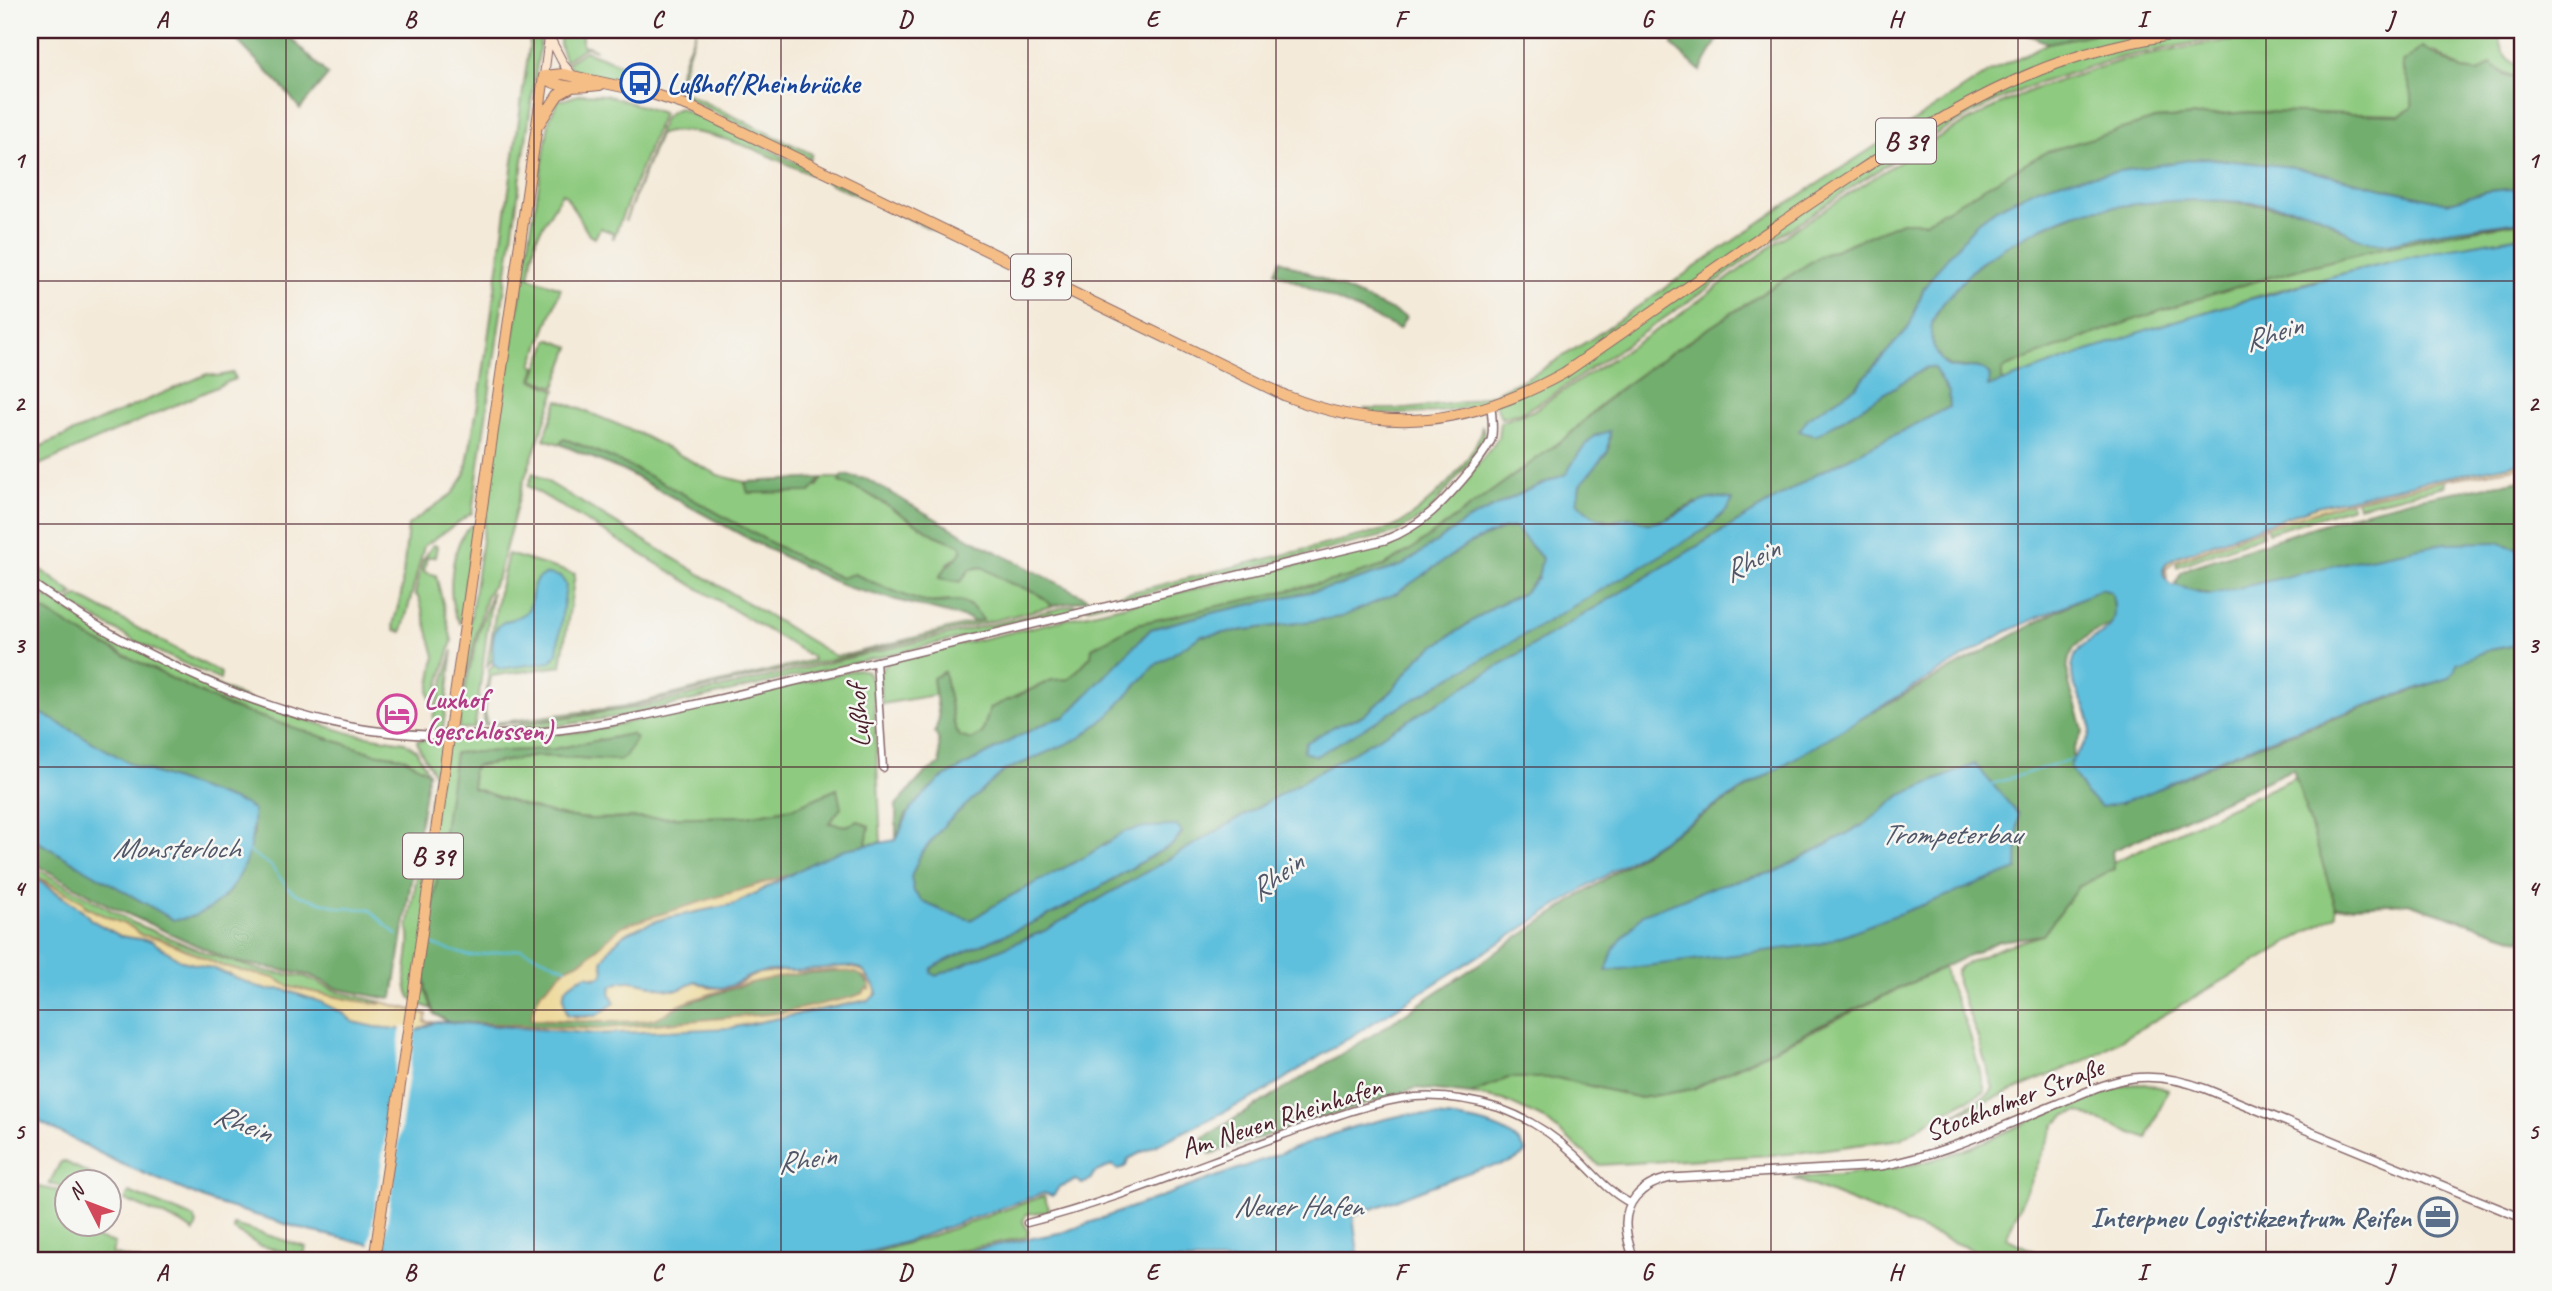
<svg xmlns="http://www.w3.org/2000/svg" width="2552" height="1291" font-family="Caveat,sans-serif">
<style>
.green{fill:#8eca7f;stroke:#6c7455;stroke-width:2}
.forest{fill:#72ae6e;stroke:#5e664c;stroke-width:2;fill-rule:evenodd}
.sand{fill:#eeda9e;stroke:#9c7c64;stroke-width:2}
.water{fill:#5fc0dd;stroke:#547084;stroke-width:2}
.pier{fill:#f4ead9}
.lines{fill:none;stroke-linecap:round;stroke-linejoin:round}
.stream{stroke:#5fc0dd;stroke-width:2}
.minor-casing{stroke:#866668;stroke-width:9}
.tertiary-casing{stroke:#866668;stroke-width:10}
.secondary-casing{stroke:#866668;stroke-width:10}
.primary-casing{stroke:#866668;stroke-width:12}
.minor{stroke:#fff;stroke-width:6}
.tertiary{stroke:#fff;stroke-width:7}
.secondary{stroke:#fbe5cf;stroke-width:8}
.primary{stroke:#f6be87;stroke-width:10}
.primary-bridge-casing{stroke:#866668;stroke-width:12;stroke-linecap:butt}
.primary-bridge{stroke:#f6be87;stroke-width:10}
.grid{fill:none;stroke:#4a1f2b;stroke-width:2;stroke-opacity:0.55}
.labels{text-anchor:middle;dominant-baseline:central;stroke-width:5;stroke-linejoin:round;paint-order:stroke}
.shield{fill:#f6f6f2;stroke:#7e6067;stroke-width:2}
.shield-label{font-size:26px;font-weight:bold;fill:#4a1f2b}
.transit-label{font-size:28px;font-weight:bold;fill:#164399;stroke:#f6f6f2;text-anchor:start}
.hotel-label{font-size:28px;font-weight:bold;fill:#b23c85;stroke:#f6f6f2;text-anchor:start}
.street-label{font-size:28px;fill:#4a1f2b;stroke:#f6f6f2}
.service-label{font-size:28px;font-weight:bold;fill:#4e5e75;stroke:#f6f6f2;text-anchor:end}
.water-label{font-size:30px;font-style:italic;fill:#515769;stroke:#f6f6f2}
.neatline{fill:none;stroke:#4a1f2b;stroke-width:2.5}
.grid-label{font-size:23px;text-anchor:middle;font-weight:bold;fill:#4a1f2b}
</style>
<rect width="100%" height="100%" fill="#f6f6f2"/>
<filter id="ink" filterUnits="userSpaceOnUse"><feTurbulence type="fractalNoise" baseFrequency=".0143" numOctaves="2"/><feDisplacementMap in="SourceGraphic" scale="14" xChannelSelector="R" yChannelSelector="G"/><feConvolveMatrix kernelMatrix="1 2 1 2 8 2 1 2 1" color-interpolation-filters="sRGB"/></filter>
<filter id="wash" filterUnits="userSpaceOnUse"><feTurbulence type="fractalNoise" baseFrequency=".00686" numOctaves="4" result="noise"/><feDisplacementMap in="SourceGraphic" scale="28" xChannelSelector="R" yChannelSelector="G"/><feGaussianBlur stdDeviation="1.57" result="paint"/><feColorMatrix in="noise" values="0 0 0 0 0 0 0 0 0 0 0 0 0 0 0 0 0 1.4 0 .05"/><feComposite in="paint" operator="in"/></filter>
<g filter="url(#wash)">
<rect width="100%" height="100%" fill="#f4ead9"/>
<!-- green -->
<path class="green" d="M534 30H542L472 513 424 546 402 632 395 630 393 625 401 595 408 525 453 493 465 475 482 381 530 41Z
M560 30H582V45L596 50 587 46 565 61 560 44Z
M696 30 677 89 812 154 810 159 679 95C672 80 691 45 696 30Z
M2113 30H2304L2204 41 2122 57 2036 84 1994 102 1924 141 1852 187 1760 249 1711 286 1554 394 1523 412 1501 418 1495 402C1452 413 1412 416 1368 413L1365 409H1407L1465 402 1493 394 1536 373 1594 337 1785 205 1989 72 2048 43Z
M2324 30H2500C2497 49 2506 60 2522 69V80L2495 68 2479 72 2462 70 2434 51 2404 71C2412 83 2413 93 2412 108L2400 115 2252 112 2155 119 1925 222H1902L1776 284 1660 360 1611 395 1568 436 1415 547 1384 566 1091 656 1069 680H1052L990 708 982 734 971 740 959 736 954 724 944 672 933 678 935 695 882 704 879 673 889 661 1375 546 1410 533 1435 515 1493 446 1498 437 1500 422 1532 411 1678 316 1796 228 1926 144 1996 106 2037 88 2123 60 2205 44Z
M585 51 617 63 632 72 630 81C611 77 580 80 567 63Z
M581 94 606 95 663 113 613 239 614 233 600 228 595 238 589 235 566 196 562 193 536 238 529 277 561 288 532 365 536 367 532 380 556 390 523 483 498 576 486 597 458 706 498 429 550 117 559 99 563 100Z
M679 108 731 131 958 241 754 149C729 140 684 124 659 135L625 221 664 118 672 111Z
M2522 222V236C2344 265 2170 318 2002 383V371L2006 367C2172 302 2345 248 2522 222Z
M549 339 570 347 555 387 533 379Z
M233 373 235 379 30 469V451L207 374 218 376Z
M558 400 636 432 718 475 745 482 748 493 817 487 823 478H841L840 481 865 492 935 535 960 545 962 550 959 556 947 564 963 579 970 569 982 567 1007 582 1035 592 1053 606 845 657 774 672 629 707 536 721 484 725 483 721 489 670 498 658H494L487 666 498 596 508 554 575 574 561 666 491 676C489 691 482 711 487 724L626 706 813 660 812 657 528 486 533 473 835 656 850 654 983 620C961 587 947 608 920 601 898 594 875 583 854 574L841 578C747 536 662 473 564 439L560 444 544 439Z
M1482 425 1485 438 1483 446 1427 514 1395 533 1087 608 1083 604 1392 528C1422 514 1478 459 1482 425Z
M2444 480 2445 486 2358 506 2356 500Z
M2350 501 2352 507 2268 533 2266 527Z
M472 525 474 526 460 623C444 605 451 537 472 525Z
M2261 529 2263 535 2177 567 2176 562Z
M433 545 437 546 435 557H427L424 572 436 575 452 641 432 708 429 692 435 656 419 598 415 594 423 560Z
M30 562 74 594 63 600 59 598 30 577Z
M30 587 106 634 262 706 349 733 404 742 416 750 428 772 402 757 373 753 229 707 88 637 30 602Z
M492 592 475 726 473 728 459 729V714L479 631Z
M78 596 221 673 220 680 135 641 70 604 71 599Z
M1074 605 1081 610 633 714 535 729 489 730 641 707Z
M453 650 443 728H434L433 717Z
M857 669 867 671 873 683 881 842 866 845 869 826 859 821 846 826 828 823 837 789 793 808 747 816 591 819C550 817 511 801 473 788L472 771 476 766 537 756 619 760 631 734 554 749 455 753 426 990 432 1009 420 1004 410 997C399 975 414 949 408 928L434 776C431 763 418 753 417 740L523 737 588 731 760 693Z
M2296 777 2336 907V915L2088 1059 1949 1117 1989 1094 1993 1088 1977 1035 1957 983 1956 971 1962 965 2003 947 2043 935 2078 887 2114 869 2113 862Z
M30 865 134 923 208 954 263 971 306 977 339 992 382 1002 380 1004 352 1000 290 987 274 978 222 966 161 939 141 935 131 927 98 913 84 905 82 901 30 873Z
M1944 967 1947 981 1969 1032 1985 1091 1938 1115 1901 1139 1789 1154 1599 1165 1544 1119 1503 1100 1471 1094 1508 1078H1557L1641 1098 1693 1089Z
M2145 1083 2168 1090 2147 1139 2079 1112 2066 1115 2055 1124 2006 1238 2044 1256 2042 1261H2000L1793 1178C1856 1174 1911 1171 1971 1147 2023 1127 2090 1086 2145 1083Z
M63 1161 107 1182H66V1187L49 1184 60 1163Z
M39 1187 64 1192 63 1230 115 1243 112 1254 141 1261H30L33 1193Z
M129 1192 194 1218 197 1224 194 1232 182 1224 125 1200Z
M1044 1196 1050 1211 1026 1214 1023 1221 1028 1231 1027 1237 904 1261H846L931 1236Z
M234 1225 306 1247 304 1256 260 1246 233 1229Z"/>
<!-- forest -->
<path class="forest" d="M227 30H283L328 75 300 109 285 90Z
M1673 30H1723L1700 71 1672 45Z
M2016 30H2113L2048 43Z
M2423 47 2462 70 2479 72 2491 64 2504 74 2522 80V188L2488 191 2447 203 2293 167 2203 158 2038 188 1996 209 1978 222 1924 288 1909 327 1856 387 1809 417 1837 423 1927 367H1934L1949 393 1950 407 1817 474 1419 714 1044 931 936 976 931 973 932 968C975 944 1025 929 1069 905 1104 886 1137 863 1172 845L1182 833 1177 826 1107 842 1085 857 1003 900 971 920 945 912 923 902 914 892 911 877 920 855 945 824 1004 771 1080 738 1108 716 1154 666 1201 636 1341 617 1450 557 1468 544 1502 529 1515 527 1542 558 1538 577 1524 593 1495 606 1420 656 1390 693 1363 716 1333 727 1316 756 1697 502 1665 519 1649 524 1632 518 1612 521 1591 516 1577 502 1580 484 1608 451 1610 432 1594 436 1579 453 1566 474 1526 491 1466 521 1403 565 1342 585 1212 613 1151 629 1065 717 1053 720 1021 735 939 780 906 815 896 840V805L925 773 940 764 939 741 935 732 939 718 933 678 944 672 954 724 959 736 971 740 982 734 990 708 1052 680 1069 679 1091 656 1092 648 1137 624 1348 577 1384 566 1415 547 1568 436 1612 395 1660 360 1820 256 1902 222H1925L2046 152 2155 119 2252 112 2400 115 2412 108C2414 84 2404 80 2403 62Z
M2192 198 2307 210 2325 218 2340 229 2384 244 2459 229 2522 222C2345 248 2172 302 2006 367L2002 371V383L1988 387 1990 375C1972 356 1953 380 1939 356 1936 352 1932 347 1931 342 1924 318 1962 278 1980 264 2007 243 2043 226 2075 214 2085 210 2096 210 2106 208 2135 203 2163 201 2192 198Z
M1280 260 1406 317 1399 329 1275 272Z
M564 439C662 473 747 536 841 578L854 574C875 583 898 594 920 601 947 609 960 587 983 620L973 622 970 619 850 588 829 579 762 546 628 473 560 444Z
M843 475 866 479 971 539 1089 599 1053 606 1035 592 1007 582 982 567 970 569 960 582 939 578C945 564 956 562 962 550L960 545 935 535 865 492 839 482Z
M823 478 810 492 748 493 745 482Z
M2522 480V550L2497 542 2344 563 2214 595 2175 586 2181 573 2191 567 2350 515 2414 499Z
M2101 589 2112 592 2115 617 2113 623C2105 628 2096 631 2088 636 2048 661 2078 698 2083 732L2074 748 2070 767 2121 803 2172 783 2234 754 2448 678 2454 672 2456 663 2489 650 2522 644V940L2408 903 2336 907 2293 769 2112 851 2114 869 2078 887 2043 935 1999 941 1811 1030 1693 1089 1641 1098 1557 1078H1508L1471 1094 1416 1088 1210 1154 1203 1138 1379 1031 1657 844 1836 732 2083 597ZM1901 795 2017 869 1719 885 1775 872 1865 824Z
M30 602 88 637 229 707 373 753 402 757 428 772 393 997 389 999 339 989 309 975 231 961 110 906 30 861V837L174 920C213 916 240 889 247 851 249 845 254 837 254 830 253 822 247 812 244 804L135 766 30 707Z
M631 734 636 738 625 757 619 760 537 756 476 766 472 771 473 788C511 801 550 817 591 819L747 816 793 808 837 789 841 808 829 823 846 826 859 821 869 827 866 845C839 850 817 860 793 874L622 926 584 960 566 968 541 992 531 1019 600 1022 657 1018 680 1005 773 976 847 970 859 973 871 987 869 990 866 989 863 993 853 997 781 1013 596 1029 449 1022 434 1014 426 990 424 970 455 753 554 749Z"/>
<!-- sand -->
<path class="sand" d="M2522 463V467L2450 479 2350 501 2261 529 2173 562 2166 569 2167 580 2164 576V566L2171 559 2315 506 2430 479Z
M30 873 82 901 85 906 98 913 131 927 141 935 161 939 222 966 274 978 290 987 352 1000 380 1004 382 1002 427 1014 425 1022H435L416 1031 375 1027 353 1022 343 1013 321 1002 282 989 267 990 255 986 215 969 195 966 182 961 151 941 120 936 91 920 82 910Z
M793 874 735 904 662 919 623 935 610 948 602 962 604 970 602 976 580 978 570 984 566 1013C586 1023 598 1013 615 1003L610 993 611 987C630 972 653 990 675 990 683 990 688 984 695 981L710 988H724L737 984 759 973 846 966 864 971 877 991 873 999 734 1027 736 1049 602 1045 589 1034 449 1022 596 1029 781 1013 853 997 863 993 866 989 870 990C873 948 734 986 713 993 701 997 688 1001 678 1006 670 1010 662 1017 654 1019 614 1025 571 1020 531 1019L533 1008 541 992 566 968 584 960 622 926Z"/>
<!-- water -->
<path class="water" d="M2203 158 2293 167 2447 203 2488 191 2522 188V221C2490 225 2459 229 2427 234 2413 237 2395 245 2381 244 2345 241 2334 216 2304 210 2240 198 2173 197 2108 208 2098 209 2087 210 2077 213 2053 220 1998 249 1978 265 1969 273 1961 283 1953 292 1931 315 1922 334 1942 361 1953 377 1974 358 1990 375L1988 387 2149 329 2232 304 2352 271 2441 250 2522 236V463L2431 480 2317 506 2178 556 2167 562 2163 570 2164 576 2170 584 2209 595 2344 563 2445 543 2497 542 2522 550V644L2489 650 2457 663 2454 672 2448 678C2377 702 2305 725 2235 753 2190 771 2149 799 2101 807L2086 794 2070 767C2074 749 2088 747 2090 731 2093 704 2064 688 2074 659 2083 632 2116 641 2114 608 2114 602 2114 598 2111 592L2101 589 2004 633 1720 803 1259 1095 1128 1159 1126 1166 1118 1170 1112 1165 1094 1173C1091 1179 1089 1182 1082 1184L1076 1180 1059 1187 1053 1196 1044 1193 902 1243 836 1261H469L415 1254 309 1231 212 1202 117 1162 30 1117V875L82 910 91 920 120 936 151 941 182 961 215 969 255 986 267 990 281 989 321 1002 343 1013 353 1022 375 1027 416 1031 435 1022H449L596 1034 731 1028 869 1000 877 994 875 987 862 969C841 963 818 970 796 971 785 971 774 970 763 972 732 978 733 998 695 981 688 984 683 990 675 990 653 990 630 972 611 987L610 993 615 1003 596 1016 568 1015C559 992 563 984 588 975L594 978 602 976 604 970 602 962 610 948 623 935 642 926 663 919 735 904 816 861 845 849 896 840 911 808 939 780 1021 735 1053 720 1065 717 1151 629 1212 613 1342 585 1403 565 1466 521 1526 491 1566 474 1579 453 1594 436 1610 431 1608 451 1580 485 1577 502C1588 513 1597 521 1614 521 1620 520 1625 518 1630 518 1637 518 1644 524 1651 523 1681 520 1700 490 1733 500L1727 510 1706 529 1316 756 1303 752 1306 743 1333 727 1363 716 1390 693 1420 656 1495 606 1524 593 1538 578 1542 558 1515 527 1502 529 1468 544 1397 593 1341 617 1201 636 1154 666 1108 716 1080 738 1004 771 945 824 920 855 911 877 914 892 923 902 945 912 971 920 1003 900 1085 857 1124 832 1145 827 1177 826 1182 833 1172 845C1137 863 1104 886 1069 905 1025 929 975 944 932 968L931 973 936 976 1044 931 1419 714 1817 474 1950 407 1949 393 1934 368 1927 367 1815 436 1799 431 1809 417 1856 387 1909 327 1924 288 1939 267 1978 222 1996 209 2038 188 2070 179Z
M549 574 561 577 566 585 557 653 551 662 499 669 493 663C493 652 491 639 496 629 503 617 523 621 529 608 535 593 528 577 549 574Z
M30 707 135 766 244 804 253 810C256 861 229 915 174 920L30 837Z
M1975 764 2018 814 2017 869 1820 944 1606 971 1614 948 1643 914 1719 885 1775 872 1865 824 1901 795Z
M1407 1114C1439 1116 1511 1118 1526 1152 1511 1167 1495 1164 1476 1170 1434 1184 1394 1201 1353 1216L1358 1253 1337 1261H917L1064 1232 1353 1127Z"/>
<!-- pier -->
<path class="pier" d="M401 1027H416L383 1251 369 1248Z"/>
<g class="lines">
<!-- stream -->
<path class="stream" d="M1992 784 2072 759
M248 851 270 865 288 888 298 895 341 908 369 909 397 935
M426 943 470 956 521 949 566 968"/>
</g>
</g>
<g filter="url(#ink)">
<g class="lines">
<!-- minor casing -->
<g class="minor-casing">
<path id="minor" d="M876 661 883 768
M1027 1223C1115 1201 1198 1165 1283 1135 1325 1120 1370 1102 1415 1097 1442 1095 1473 1100 1499 1108 1527 1118 1553 1134 1575 1155 1594 1173 1607 1191 1630 1203"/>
</g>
<!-- tertiary casing -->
<g class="tertiary-casing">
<path id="tertiary" d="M30 582C117 644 245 708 351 727 404 737 460 737 514 734 587 730 657 713 728 697L1385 540C1422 526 1444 502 1469 472 1476 462 1486 452 1491 440 1494 430 1492 418 1491 407
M1634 1261C1632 1252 1628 1243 1627 1234 1621 1203 1642 1184 1670 1178L1881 1166C1941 1155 1996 1129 2052 1106 2078 1096 2104 1082 2133 1078 2158 1075 2182 1080 2206 1089L2522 1218"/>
</g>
<!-- secondary casing -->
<g class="secondary-casing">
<path id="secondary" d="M549 36 564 65 574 77
M544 76 550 30"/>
</g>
<!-- primary casing -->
<g class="primary-casing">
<path id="primary" d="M544 76 563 74 646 92 689 106 1286 396C1387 436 1470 425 1564 373 1660 307 1755 239 1853 175 1903 142 1953 109 2008 84 2069 54 2139 38 2206 30
M544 76C557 90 582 87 600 85
M539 124 558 95 572 87
M452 716 544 76
M374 1261 413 997"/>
</g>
<!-- minor -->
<use href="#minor" class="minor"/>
<!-- tertiary -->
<use href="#tertiary" class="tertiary"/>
<!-- secondary -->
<use href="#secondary" class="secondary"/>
<!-- primary -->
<use href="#primary" class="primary"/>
<!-- primary-bridge casing -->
<g class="primary-bridge-casing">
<path id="primary-bridge" d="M413 997 452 716"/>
</g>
<!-- primary-bridge -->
<use href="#primary-bridge" class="primary-bridge"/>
</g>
</g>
<!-- grid -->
<path class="grid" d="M286 30V1261M534 30V1261M781 30V1261M1028 30V1261M1276 30V1261M1524 30V1261M1771 30V1261M2018 30V1261M2266 30V1261M30 281H2522M30 524H2522M30 767H2522M30 1010H2522"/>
<!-- icons -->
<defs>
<g id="bus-ring" transform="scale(2.0125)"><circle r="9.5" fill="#f6f6f2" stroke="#1a4fb4" stroke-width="1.5"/><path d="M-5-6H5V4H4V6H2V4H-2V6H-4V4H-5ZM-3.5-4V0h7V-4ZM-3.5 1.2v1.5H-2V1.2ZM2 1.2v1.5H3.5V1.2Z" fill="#1a4fb4"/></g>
<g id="hotel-ring" transform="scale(2.0125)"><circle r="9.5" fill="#f6f6f2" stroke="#d1479c" stroke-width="1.5"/><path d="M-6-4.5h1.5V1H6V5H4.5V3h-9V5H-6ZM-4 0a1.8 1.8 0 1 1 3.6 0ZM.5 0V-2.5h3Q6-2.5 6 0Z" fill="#d1479c"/></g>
<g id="office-ring" transform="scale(2.0125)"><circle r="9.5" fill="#f6f6f2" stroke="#5c6f8a" stroke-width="1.5"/><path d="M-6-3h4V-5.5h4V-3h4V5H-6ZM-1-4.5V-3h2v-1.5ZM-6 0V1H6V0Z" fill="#5c6f8a"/></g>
</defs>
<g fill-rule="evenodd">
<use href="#bus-ring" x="640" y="83"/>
<use href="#hotel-ring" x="397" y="714"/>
<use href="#office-ring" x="2438" y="1217"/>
</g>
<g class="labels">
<!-- shield labels -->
<g class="shield">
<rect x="1876" y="118.5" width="60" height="45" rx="5"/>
<rect x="1011" y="254.5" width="60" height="45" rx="5"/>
<rect x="403" y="833.5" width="60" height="45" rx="5"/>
</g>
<g class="shield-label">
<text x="1906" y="141">B 39</text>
<text x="1041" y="277">B 39</text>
<text x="433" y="856">B 39</text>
</g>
<!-- transit labels -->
<g class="transit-label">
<text x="667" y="83">Lußhof/Rheinbrücke</text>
</g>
<!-- hotel labels -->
<g class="hotel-label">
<text x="424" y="698">Luxhof<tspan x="424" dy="32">(geschlossen)</tspan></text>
</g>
<!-- street labels -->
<g class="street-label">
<text transform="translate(858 716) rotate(-94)">Lußhof</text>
<text transform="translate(2014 1099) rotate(-21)">Stockholmer Straße</text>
<text transform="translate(1281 1117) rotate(-18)">Am Neuen Rheinhafen</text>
</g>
<!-- service labels -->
<g class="service-label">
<text x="2411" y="1217">Interpneu Logistikzentrum Reifen</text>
</g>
<!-- water labels -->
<g class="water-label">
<text transform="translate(2273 333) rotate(-18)">Rhein</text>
<text transform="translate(1751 560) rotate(-28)">Rhein</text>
<text x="1951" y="834">Trompeterbau</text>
<text x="176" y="848">Monsterloch</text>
<text transform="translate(1276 876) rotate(-37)">Rhein</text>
<text transform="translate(243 1123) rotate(20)">Rhein</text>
<text transform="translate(806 1159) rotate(-9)">Rhein</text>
<text x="1298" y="1206">Neuer Hafen</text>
</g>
</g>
<!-- margin -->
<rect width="2552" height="1291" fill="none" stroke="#f6f6f2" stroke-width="77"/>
<!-- north arrow -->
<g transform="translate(88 1203) rotate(312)"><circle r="33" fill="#f6f6f2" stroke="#b1a0a2" stroke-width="2"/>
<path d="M0-5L12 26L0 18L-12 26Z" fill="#d1495b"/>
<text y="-10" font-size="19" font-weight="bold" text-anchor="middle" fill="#4a1f2b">N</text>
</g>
<rect x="38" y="38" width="2476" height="1214" class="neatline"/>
<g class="grid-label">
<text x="162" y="27">A</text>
<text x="410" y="27">B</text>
<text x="657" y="27">C</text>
<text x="905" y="27">D</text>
<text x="1152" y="27">E</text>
<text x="1400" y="27">F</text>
<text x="1647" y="27">G</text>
<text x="1895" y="27">H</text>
<text x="2142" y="27">I</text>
<text x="2390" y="27">J</text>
<text x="19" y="168">1</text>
<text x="2533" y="168">1</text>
<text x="19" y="411">2</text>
<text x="2533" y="411">2</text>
<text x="19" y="653">3</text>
<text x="2533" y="653">3</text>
<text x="19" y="896">4</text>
<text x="2533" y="896">4</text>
<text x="19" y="1139">5</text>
<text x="2533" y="1139">5</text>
<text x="162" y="1280">A</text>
<text x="410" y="1280">B</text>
<text x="657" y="1280">C</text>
<text x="905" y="1280">D</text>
<text x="1152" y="1280">E</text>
<text x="1400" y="1280">F</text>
<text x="1647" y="1280">G</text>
<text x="1895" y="1280">H</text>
<text x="2142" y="1280">I</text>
<text x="2390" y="1280">J</text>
</g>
</svg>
